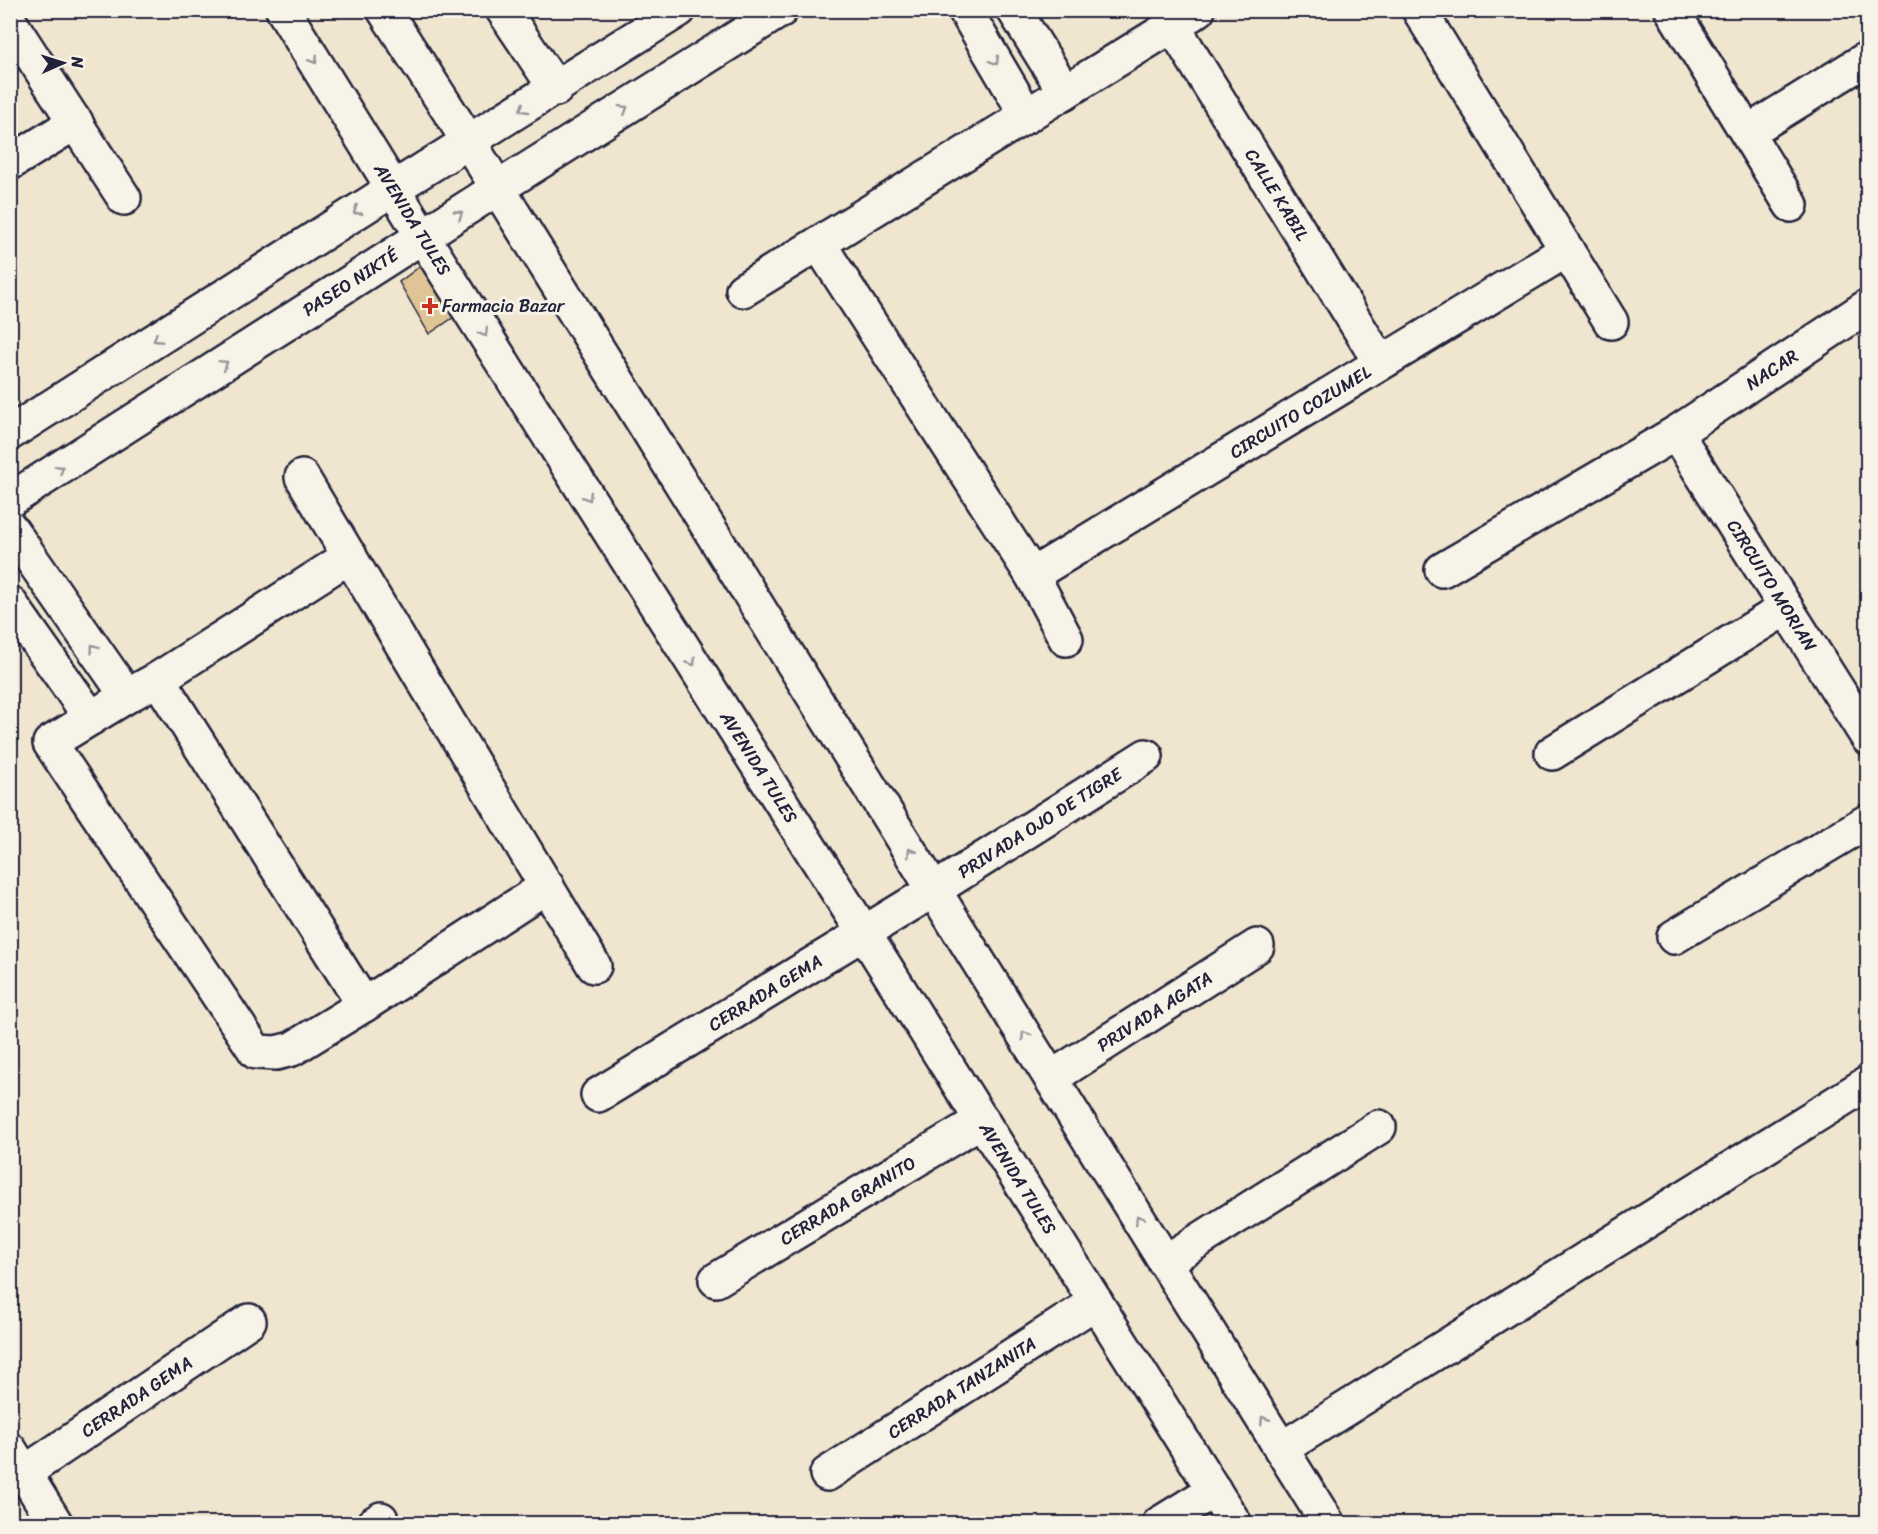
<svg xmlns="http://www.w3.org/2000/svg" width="1878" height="1534" font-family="Sriracha,sans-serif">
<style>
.building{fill:#dfc595;stroke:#22223b;stroke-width:1.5}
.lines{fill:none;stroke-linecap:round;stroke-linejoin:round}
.street-casing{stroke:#22223b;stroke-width:38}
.secondary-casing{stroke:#22223b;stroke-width:38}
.primary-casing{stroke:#22223b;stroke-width:38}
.street{stroke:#f7f3e8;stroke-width:33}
.secondary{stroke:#f7f3e8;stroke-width:33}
.primary{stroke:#f7f3e8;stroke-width:33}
.oneway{stroke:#97959a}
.poi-dot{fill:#c8321e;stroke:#f7f3e8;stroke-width:2}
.labels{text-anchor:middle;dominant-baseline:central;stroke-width:6;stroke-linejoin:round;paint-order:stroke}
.street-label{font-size:18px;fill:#22223b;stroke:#f7f3e8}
.poi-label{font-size:18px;fill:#22223b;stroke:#f7f3e8;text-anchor:start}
</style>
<rect width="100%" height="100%" fill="#f0e5cf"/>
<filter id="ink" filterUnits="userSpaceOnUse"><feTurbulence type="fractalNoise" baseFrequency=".0167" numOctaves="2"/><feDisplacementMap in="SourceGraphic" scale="12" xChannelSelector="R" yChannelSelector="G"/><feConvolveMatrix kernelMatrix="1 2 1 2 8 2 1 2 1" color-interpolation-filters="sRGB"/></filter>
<g filter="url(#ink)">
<!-- building -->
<path class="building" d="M423 264 454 317 429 334 399 282Z"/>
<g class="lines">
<!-- street casing -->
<g class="street-casing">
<g id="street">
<path d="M503 10 556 89"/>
<path d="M965 10 1027 116"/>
<path d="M1014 10 1065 92"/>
<path d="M1419 10 1611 322"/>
<path d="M1672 10 1791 205"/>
<path d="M10 22 124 198"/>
<path id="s1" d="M1173 26 1380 362"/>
<path d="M1748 132 1868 58"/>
<path d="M10 163 76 122"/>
<path d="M819 244 1032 575 1066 639"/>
<path d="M743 290 1198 10"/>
<path d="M10 433 394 188 679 10"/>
<path id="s2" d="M1676 433 1868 738"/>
<path d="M302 477 594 966"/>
<path id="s3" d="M10 500 498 188 781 10"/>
<path d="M10 528 127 696"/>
<path d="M350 556 158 679 127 696 50 743 256 1052 276 1053 292 1049 364 1005 547 886"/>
<path id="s4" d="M1442 570 1676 433 1868 306"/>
<path id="s5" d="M1032 575 1567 250"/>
<path d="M10 603 91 718"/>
<path d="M158 679 364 1005"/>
<path d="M1552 753 1786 608"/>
<path d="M1674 937 1868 821"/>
<path id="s6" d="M1051 1078 1257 946"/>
<path id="s7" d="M598 1095 934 890 1146 756"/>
<path d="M1165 1262 1379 1127"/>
<path id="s8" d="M716 1280 982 1120"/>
<path d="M1281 1449 1868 1083"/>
<path id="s9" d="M24 1473 249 1321"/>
<path id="s10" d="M827 1474 1096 1302"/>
<path d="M373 1524 381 1519"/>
<path d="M1159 1524 1214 1490"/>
</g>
</g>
<!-- secondary casing -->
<g class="secondary-casing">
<path id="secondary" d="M10 1450 56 1524"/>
</g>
<!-- primary casing -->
<g class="primary-casing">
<g id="primary">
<path id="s11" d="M283 10 423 237 864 933 1235 1524"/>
<path d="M384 10 469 142 1328 1524"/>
</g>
</g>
<!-- street -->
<use href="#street" class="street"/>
<!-- secondary -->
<use href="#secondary" class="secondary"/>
<!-- primary -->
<use href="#primary" class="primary"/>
</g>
<!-- one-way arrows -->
<defs><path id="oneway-chevron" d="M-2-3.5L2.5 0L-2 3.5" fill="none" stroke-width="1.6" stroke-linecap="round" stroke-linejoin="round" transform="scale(1.5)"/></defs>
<g class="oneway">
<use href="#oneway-chevron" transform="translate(314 60) rotate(58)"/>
<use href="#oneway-chevron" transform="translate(995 61) rotate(59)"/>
<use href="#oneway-chevron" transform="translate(523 109) rotate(149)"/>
<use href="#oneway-chevron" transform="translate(624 109) rotate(-32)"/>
<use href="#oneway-chevron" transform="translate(357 211) rotate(147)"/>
<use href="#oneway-chevron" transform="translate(459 214) rotate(-33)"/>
<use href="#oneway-chevron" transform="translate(484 333) rotate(58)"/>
<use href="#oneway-chevron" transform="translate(157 339) rotate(147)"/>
<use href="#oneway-chevron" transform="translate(224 364) rotate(-32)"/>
<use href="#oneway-chevron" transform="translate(60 469) rotate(-32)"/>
<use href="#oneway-chevron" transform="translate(588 497) rotate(58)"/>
<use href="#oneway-chevron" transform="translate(94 648) rotate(-125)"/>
<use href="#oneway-chevron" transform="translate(692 662) rotate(58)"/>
<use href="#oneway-chevron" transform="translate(911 852) rotate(-122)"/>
<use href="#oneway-chevron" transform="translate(1025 1035) rotate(-122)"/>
<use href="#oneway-chevron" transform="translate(1139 1219) rotate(-122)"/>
<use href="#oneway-chevron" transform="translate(1264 1420) rotate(-122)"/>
</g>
</g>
<!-- markers -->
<path class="poi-dot" d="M427 297h6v6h6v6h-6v6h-6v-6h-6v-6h6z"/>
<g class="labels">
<!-- street labels -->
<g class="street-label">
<text stroke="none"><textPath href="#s1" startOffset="198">CALLE KABIL</textPath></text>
<text stroke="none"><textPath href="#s11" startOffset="246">AVENIDA TULES</textPath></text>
<text stroke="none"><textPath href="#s3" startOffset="404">PASEO NIKTÉ</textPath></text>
<text stroke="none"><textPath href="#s4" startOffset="386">NACAR</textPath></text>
<text stroke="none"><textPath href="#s5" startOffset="314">CIRCUITO COZUMEL</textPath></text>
<text stroke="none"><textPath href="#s2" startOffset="180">CIRCUITO MORIAN</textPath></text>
<text stroke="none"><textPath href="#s11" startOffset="894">AVENIDA TULES</textPath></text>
<text stroke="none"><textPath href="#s7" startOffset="519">PRIVADA OJO DE TIGRE</textPath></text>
<text stroke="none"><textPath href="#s7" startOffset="196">CERRADA GEMA</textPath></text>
<text stroke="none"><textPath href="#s6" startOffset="123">PRIVADA AGATA</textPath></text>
<text stroke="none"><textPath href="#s11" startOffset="1380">AVENIDA TULES</textPath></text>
<text stroke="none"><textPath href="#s8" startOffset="154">CERRADA GRANITO</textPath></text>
<text stroke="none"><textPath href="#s10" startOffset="160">CERRADA TANZANITA</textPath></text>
<text stroke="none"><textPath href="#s9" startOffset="136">CERRADA GEMA</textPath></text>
</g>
<!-- poi labels -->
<g class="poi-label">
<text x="442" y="306">Farmacia Bazar</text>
</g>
</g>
<!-- margin -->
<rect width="1878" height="1534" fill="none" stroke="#f7f3e8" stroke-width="36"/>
<rect x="18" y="18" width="1842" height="1498" fill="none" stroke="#22223b" stroke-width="2" filter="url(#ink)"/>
<!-- north arrow -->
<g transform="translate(63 63) rotate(87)" stroke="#f7f3e8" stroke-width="4.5" paint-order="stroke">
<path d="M0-4.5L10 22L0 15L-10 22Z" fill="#22223b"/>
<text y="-9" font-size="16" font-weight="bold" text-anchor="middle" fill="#22223b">N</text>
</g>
</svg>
